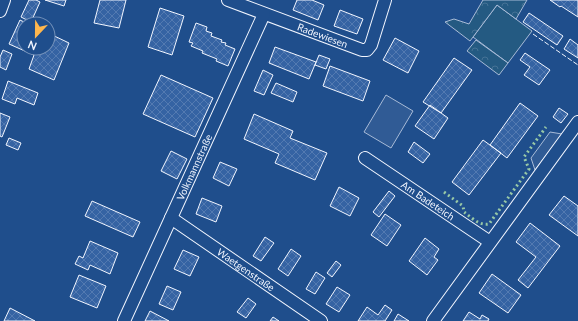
<svg xmlns="http://www.w3.org/2000/svg" width="578" height="321" font-family="Lato,sans-serif">
<style>
.grass{fill:#245a82;stroke:#a8bbd7}
.forest{fill:url(#forest-crowns);stroke:#a8bbd7}
.parking{fill:#305b95;stroke:#a8bbd7}
.building{fill:url(#building-cross-hatch);stroke:#f2f6ff}
.lines{fill:none;stroke-linecap:round;stroke-linejoin:round}
.minor-casing{stroke:#f2f6ff;stroke-width:14}
.minor{stroke:#1f4e8c;stroke-width:12}
.hedge{stroke:#97c8a6;stroke-width:3;stroke-dasharray:2 3;stroke-linecap:butt}
.fence{stroke:#f2f6ff;stroke-width:1;stroke-dasharray:5 2;stroke-linecap:butt}
.labels{text-anchor:middle;dominant-baseline:central;stroke-width:3;stroke-linejoin:round;paint-order:stroke}
.street-label{font-size:10px;fill:#f2f6ff;stroke:#1f4e8c}
</style>
<defs>
<pattern id="forest-crowns" width="20" height="18" patternUnits="userSpaceOnUse"><rect width="20" height="18" fill="#245a82"/><path d="M2 6a3 3 0 1 1 6 0M12 15a3 3 0 1 1 6 0" fill="none" stroke="#447295"/></pattern>
<pattern id="building-cross-hatch" width="8" height="8" patternUnits="userSpaceOnUse"><rect width="8" height="8" fill="#3563a3"/><path d="M0 0l8 8M0 8l8-8" fill="none" stroke="#537ab1"/></pattern>
</defs>
<rect width="100%" height="100%" fill="#1f4e8c"/>
<!-- grass -->
<path class="grass" d="M497 5 532 31 508 63 473 37Z"/>
<!-- forest -->
<path class="forest" d="M483 0H527L516 19 497 5 470 41 445 22 454 19 469 24Z
M476 40 508 63 499 75 467 51Z"/>
<!-- parking -->
<path class="parking" d="M386 95 413 111 391 148 364 132Z
M550 132 562 134 535 170 531 158Z"/>
<!-- building -->
<path class="building" d="M29 0H36L40 2 31 22 21 17Z
M45 0H66L64 6Z
M100 0H126L119 28 94 23Z
M297 0H312L324 5 318 20 293 10Z
M550 0H578V17L561 6 560 7Z
M160 8 184 16 172 55 148 47Z
M340 10 363 19 357 34 334 26Z
M529 13 563 36 557 45 523 22Z
M20 20 28 24H24V48H48V33L69 43 54 80 29 69 34 55 9 44Z
M196 23 207 27 206 31 212 33 211 36 222 40 221 42 226 43 225 45 235 49 228 66 216 61 217 59 202 53 203 51 191 46 193 43 189 42Z
M395 38 419 51 408 73 383 60Z
M570 39 578 45V58L564 49Z
M275 47 316 62 309 79 269 63Z
M3 50 12 54 6 70 0 67V57Z
M525 53 550 70 539 85 524 75 530 67 520 60Z
M319 55 330 59 326 69 315 65Z
M454 58 472 70 441 113 423 102Z
M330 66 370 81 363 101 323 86Z
M263 70 273 75 264 95 254 91Z
M161 75 213 98 195 137 143 114Z
M8 81 38 93 34 105 17 98 15 104 2 99Z
M276 83 297 92 293 102 271 93Z
M520 103 538 116 507 158 490 145Z
M430 105 448 118 434 139 415 126Z
M559 108 568 114 561 123 553 117Z
M0 113 10 117 2 137 0 136Z
M254 114 293 131 290 138 327 153 315 180 275 163 279 154 244 139Z
M9 138 21 143 18 150 6 145Z
M483 140 501 153 469 195 452 182Z
M414 142 430 154 423 163 408 152Z
M171 151 187 159 177 179 161 171Z
M220 162 237 169 229 186 213 178Z
M339 187 359 198 350 216 330 206Z
M389 191 395 196 379 217 373 212Z
M564 196 578 206V236L549 215Z
M202 198 222 206 216 222 196 214Z
M92 201 140 222 133 237 85 216Z
M385 214 401 225 387 246 371 235Z
M530 223 560 246 528 288 518 280 536 257 516 242Z
M265 237 274 243 261 261 253 256Z
M425 238 439 249 434 257 438 260 427 275 409 261Z
M90 241 118 253 110 274 90 265 88 270 75 264 79 256 83 258Z
M291 249 301 256 288 276 278 269Z
M183 250 199 257 190 276 174 269Z
M336 261 341 265 332 277 327 273Z
M316 272 325 278 315 294 306 289Z
M492 274 521 295 508 313 479 293Z
M79 275 106 286 97 308 70 297Z
M167 286 181 292 173 310 159 304Z
M337 287 350 295 339 312 326 304Z
M248 298 256 304 246 318 237 312Z
M385 305 392 310 385 321H358L367 307 378 315Z
M10 308 35 321H4Z
M150 311 169 321H145Z
M469 312 480 319 482 315 489 319 488 321H463Z
M398 314 409 321H394Z
M273 317 279 321H270Z"/>
<g class="lines">
<!-- minor casing -->
<g class="minor-casing">
<g id="minor">
<path id="s1" d="M228 0 362 50H367L371 45 385 0"/>
<path d="M0 11 4 0"/>
<path id="s2" d="M365 158 490 242"/>
<path id="s3" d="M171 218 321 321"/>
<path id="s4" d="M124 321 264 14"/>
<path d="M433 321 578 122"/>
</g>
</g>
<!-- minor -->
<use href="#minor" class="minor"/>
<!-- hedge -->
<path class="hedge" d="M444 192 463 206 464 212C471 217 479 226 489 224L529 169 524 157 546 127"/>
<!-- fence -->
<path class="fence" d="M533 34 578 65"/>
</g>
<g class="labels">
<!-- street labels -->
<g class="street-label">
<text stroke="none"><textPath href="#s1" startOffset="101">Radewiesen</textPath></text>
<text stroke="none"><textPath href="#s4" startOffset="169">Volkmannstraße</textPath></text>
<text stroke="none"><textPath href="#s2" startOffset="76">Am Badeteich</textPath></text>
<text stroke="none"><textPath href="#s3" startOffset="91">Waetgenstraße</textPath></text>
</g>
</g>
<!-- north arrow -->
<g transform="translate(36 36) rotate(202)"><circle r="19" fill="#1f4e8c" stroke="#7391ba"/>
<path d="M0-3L7 15L0 10L-7 15Z" fill="#ffb74d"/>
<text y="-6" font-size="11" font-weight="bold" text-anchor="middle" fill="#f2f6ff">N</text>
</g>
</svg>
